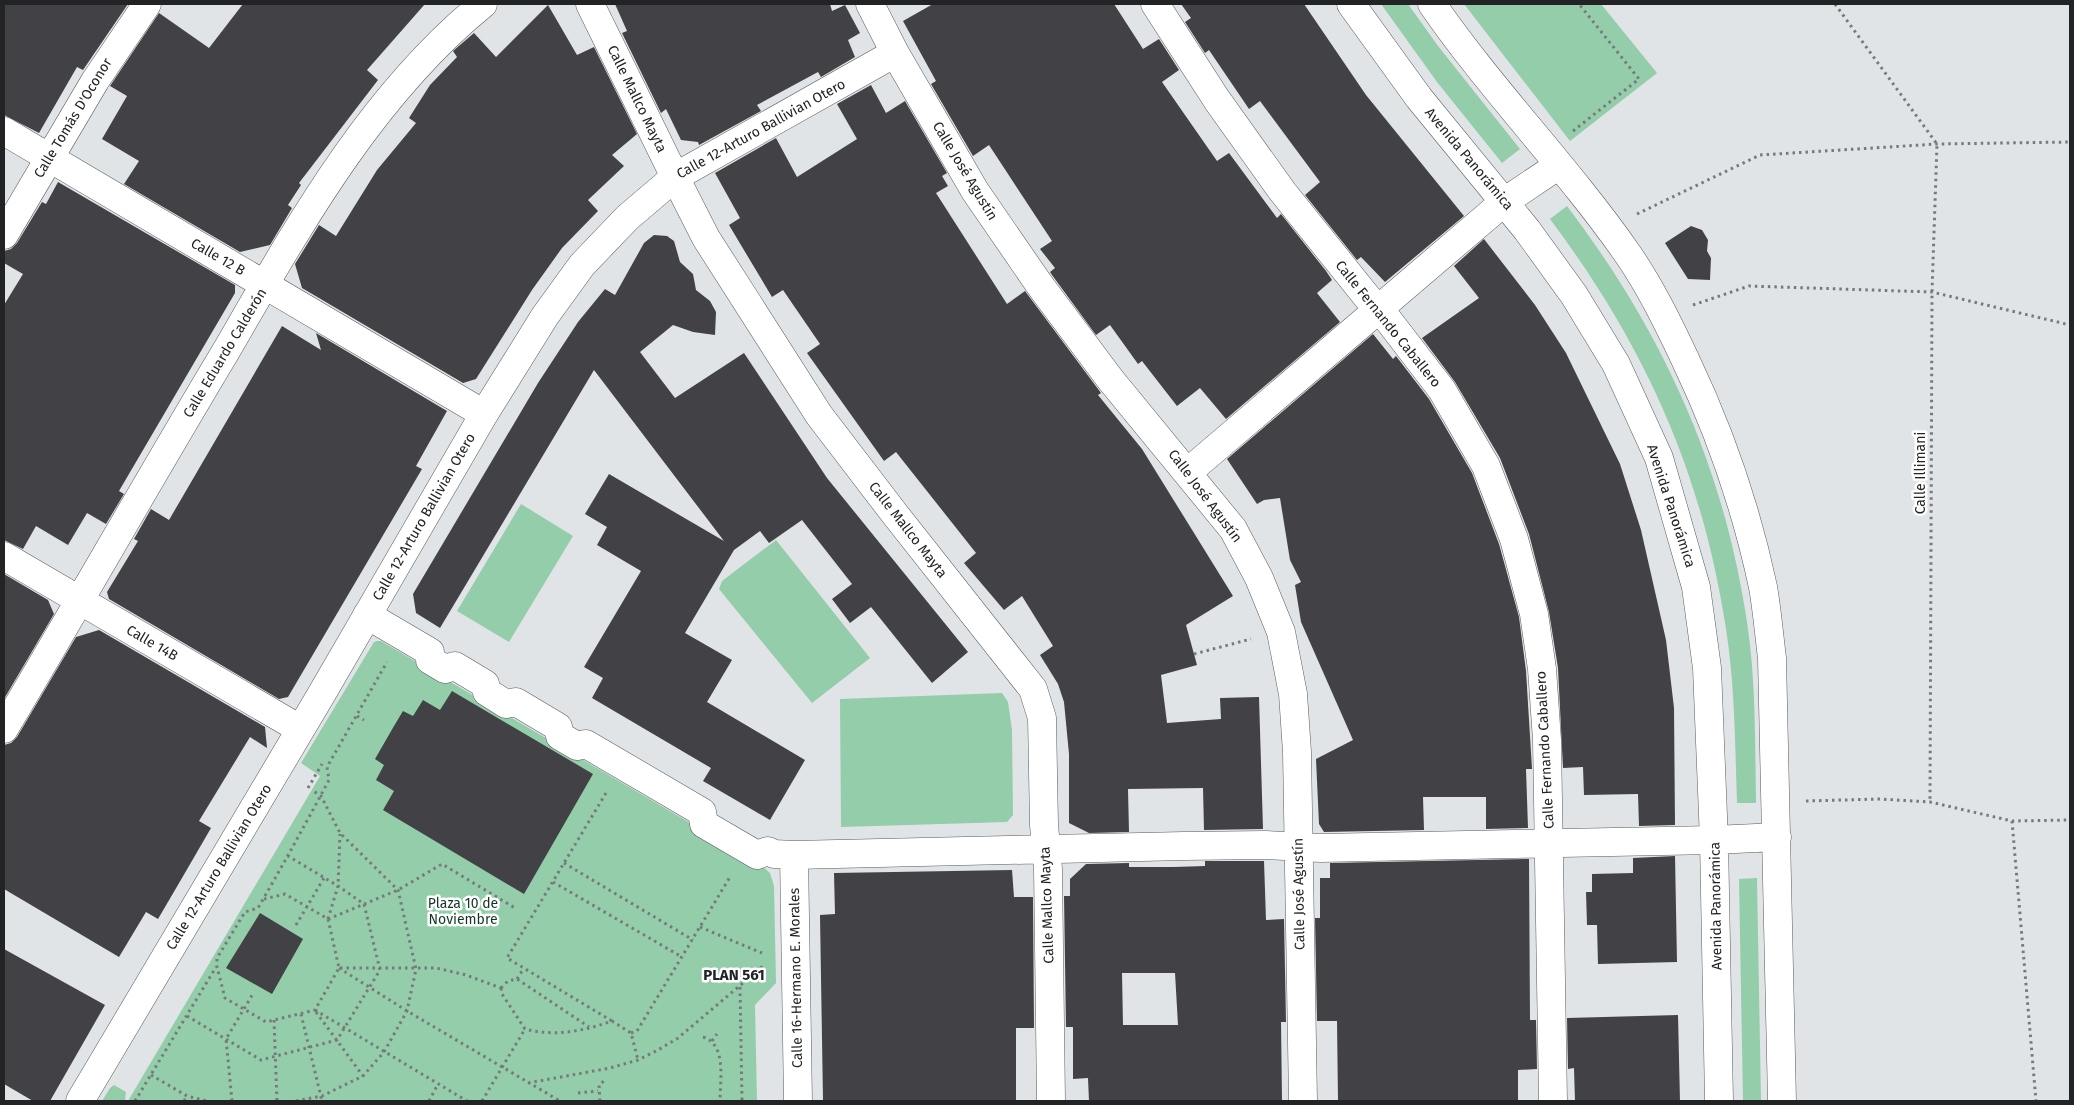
<svg xmlns="http://www.w3.org/2000/svg" width="2074" height="1105" font-family="'Fira Sans',sans-serif">
<style>
.green{fill:#94cda9}
.building{fill:#424145;fill-rule:evenodd}
.lines{fill:none;stroke-linecap:round;stroke-linejoin:round}
.street-casing{stroke:#585b5e;stroke-width:29}
.secondary-casing{stroke:#585b5e;stroke-width:29}
.path{stroke:#777a7c;stroke-width:3;stroke-dasharray:2.5 4;stroke-linecap:butt}
.street{stroke:#fff;stroke-width:28}
.secondary{stroke:#fff;stroke-width:28}
.labels{text-anchor:middle;dominant-baseline:central;stroke-width:5;stroke-linejoin:round;paint-order:stroke}
.street-label{font-size:14px;fill:#212324;stroke:#fff}
.park-label{font-size:14px;fill:#133723;stroke:#fff}
.neighbourhood-label{font-size:15px;font-weight:bold;fill:#212324;stroke:#fff}
</style>
<rect width="100%" height="100%" fill="#e0e4e7"/>
<!-- green -->
<path class="green" d="M1381 4H1408L1438 46 1520 149 1502 163 1437 82Z
M1464 4H1601L1657 73 1570 141Z
M1567 206C1664 334 1725 468 1748 629 1756 686 1755 745 1756 803H1737C1735 745 1735 686 1726 629 1702 472 1645 346 1550 219Z
M521 504 573 536 509 642 457 611Z
M776 540 870 658 812 703 719 589 722 581Z
M377 641H381L760 864 770 873 774 886 776 983 755 1005 757 1101H102L110 1088 114 1085 126 1092 125 1100 128 1101 320 776 301 763 374 642Z
M1002 693 1008 702 1012 730 1013 815 1007 822 841 827 840 699Z
M1757 878 1761 1101H1743L1739 879Z"/>
<!-- building -->
<path class="building" d="M4 4H128L83 70 77 67 39 133 4 115Z
M243 4H425L367 70 378 80 299 183 301 185 288 205 292 208 270 245 240 252 124 184 139 161 102 139 127 96 110 86 159 13 209 48Z
M615 4H830L832 11 845 5 860 33 848 40 855 57 821 77 818 72 757 105 761 111 699 145 698 142 681 140 666 109 661 113 622 33 627 31Z
M933 4H1114L1143 49 1159 39 1179 70 1162 82 1217 161 1229 153 1277 218 1281 214 1326 271 1332 280 1317 293 1340 322 1226 419 1200 388 1177 406 1142 361 1138 364 1110 325 1096 335 1052 275 1050 272 1055 268 1040 249 1052 241 989 145 973 156 931 84 936 81 903 21Z
M1181 4H1304L1366 95 1464 216 1385 282 1361 257 1357 260 1305 195 1320 182 1260 101 1249 109 1209 50 1205 53 1185 22 1191 18Z
M548 5 577 55 594 47 637 134 612 155 624 166 588 200 598 211 562 248 532 290 476 379 463 383 302 288 295 264 319 225 336 236 377 170 416 123 409 118 430 85 457 57 453 51 474 33 496 57Z
M871 85 886 113 905 101 947 173 942 176 948 186 936 193 1007 304 1025 291 1101 393 1098 395 1142 449 1233 596 1186 625 1197 665 1161 675 1167 723 1221 719 1220 698 1259 697 1263 829 1204 830 1203 788 1128 789 1129 832 1089 833 1069 823V754L1064 702 1058 684 1040 655 1053 646 1022 596 1004 610 964 563 976 553 896 452 884 461 807 353 820 344 783 290 772 297 729 225 740 218 715 173 776 138 797 177 857 139 837 104Z
M58 182 235 285V293L119 491 124 494 106 524 87 513 68 545 36 526 23 549 4 540V305L23 274 4 263V251L11 249 17 243 42 202 46 204Z
M1691 226 1702 230 1708 240 1707 251 1711 258 1710 280 1688 279 1665 243Z
M654 235 667 236 674 241 680 262 693 274 696 290 710 301 716 312 715 335 693 332 673 325 640 352 675 398 744 353 827 478 968 652 932 683 871 607 850 623 832 599 852 584 802 520 769 543 760 531 734 550 685 633 732 660 707 702 805 760 770 820 703 781 711 768 592 698 603 678 584 667 641 571 597 545 607 527 585 514 609 474 724 541 594 370 440 628 416 613 413 594 538 383 578 322 605 289 615 295 644 243Z
M1484 239 1535 305 1566 353 1620 464 1641 530 1666 640 1674 708 1675 825 1639 826 1638 794 1584 795 1583 767 1563 768 1558 668 1549 612 1529 534 1500 458 1455 382 1422 338 1479 298 1454 266Z
M282 326 321 350 316 333 447 411 416 466 422 469 288 697 279 699 109 599 107 592 138 541 134 539 151 509 169 520Z
M1373 334 1393 359 1396 356 1429 399 1472 473 1499 544 1519 617 1526 671 1532 769H1526L1528 828 1486 829V797H1423L1424 830 1324 832 1319 824 1316 759 1353 740 1301 622 1295 585 1301 582 1290 560 1280 498 1264 500 1257 504 1227 459Z
M4 574 48 600 54 614 4 699Z
M99 630 265 727 267 748 250 737 199 821 211 828 182 878 158 919 146 912 119 957 4 889V745L11 743 17 737 76 637Z
M452 691 593 774 524 894 383 810 394 791 376 780 384 765 375 759 394 726 403 711 413 716 423 700 440 710Z
M1675 856 1677 962 1598 964 1597 925H1587L1586 892H1592V874L1633 873V858Z
M1529 859 1530 1020H1536L1537 1069 1518 1070V1101H1338L1337 1021H1317L1315 918H1320V878H1330V863Z
M1205 861H1264L1266 920 1284 919 1286 1022H1281L1282 1101H1089L1088 1078 1073 1079V1027H1066L1064 896H1070V879L1086 864 1129 863V867H1173L1205 866ZM1122 973H1175L1178 1025H1123Z
M1012 870 1014 897H1033L1034 1028H1016V1101L823 1100 820 915 835 914 834 873Z
M260 913 303 939 272 994 226 968Z
M4 949 105 1005 50 1101H33L4 1084Z
M1678 1015 1680 1101H1575L1574 1068 1568 1069 1567 1018Z"/>
<g class="lines">
<!-- street casing -->
<g class="street-casing">
<path id="street" d="M870 4 895 53 975 191 1039 284 1110 379 1233 529 1259 578 1281 632 1293 694 1297 752 1303 1101
M1155 4 1217 100 1282 191 1367 297 1389 321 1442 390 1486 466 1514 539 1534 614 1542 669 1547 740 1553 1101
M895 53 675 177 706 238 819 415 894 513 1033 689 1042 718 1044 825 1048 869 1051 1101
M4 131 484 414
M4 235 95 81 147 4
M1188 472 1504 202
M4 556 300 729
M367 615 430 652V660L445 669 455 666 485 684 487 692 506 704 516 702 558 727 560 736 577 746 586 744 702 812 704 824 757 855 768 851 774 854 794 855 1184 846 1265 845 1321 848 1714 840
M4 729C79 603 151 476 226 351 298 227 370 96 483 4
M794 855 798 1101"/>
</g>
<!-- secondary casing -->
<g class="secondary-casing">
<path id="secondary" d="M1351 4 1419 98 1527 230 1574 295 1616 364 1659 458 1696 587 1707 668 1714 840 1719 1101
M1432 4C1492 91 1567 167 1627 253 1650 286 1668 323 1685 359 1720 432 1746 507 1763 587 1767 610 1769 634 1772 658L1782 1101
M1504 202 1559 165
M1714 840 1777 837
M80 1101 321 695 484 414 545 316 582 265 627 218 675 177 590 4"/>
</g>
<!-- path -->
<path class="path" d="M1835 4 1937 144 1932 292 1930 802
M1573 131 1639 79 1579 4
M1637 214 1760 155 1937 144 2070 142
M1693 305 1749 286 1932 292 2070 325
M1194 654 1251 639
M357 716 364 720
M308 788 322 764
M606 793 507 958 612 1021
M1806 801 1880 799 1930 802 2012 821 2070 820
M2012 821 2036 1101
M564 863 693 940
M553 882 682 957
M264 899 285 894 328 919 339 968 315 1010 266 1022 225 998 217 967V958L245 912 258 908C283 865 306 823 329 780L327 767 387 662
M328 919 398 890 442 864 515 908
M328 919 338 886 340 834
M296 925 324 878
M700 927 762 953
M339 968 407 1011 560 1101
M340 968H436L466 975 501 988
M517 979 524 968
M740 987 742 1101
M501 988 502 994 525 1029C554 1037 584 1031 612 1021L631 1033 638 1060
M501 988 508 981 517 979 589 1027
M315 1010 467 1101
M316 1012 363 1076
M301 1014 322 1101
M187 1016 261 1060 337 1040 380 970 364 904 338 886 288 856
M274 1020 277 1101
M631 1033 637 1031 730 877
M703 1037C727 1044 720 1081 720 1101
M712 1041 717 1034
M151 1075 187 1096 207 1101
M528 1083 610 1068 638 1060 658 1050 678 1038 763 966
M578 1093 598 1091
M126 1101V1100
M135 1101 216 967
M184 1101 187 1096
M232 1101 226 1039 254 992
M296 1101 322 1096 363 1076 384 1052 407 1011 416 969 398 890 340 833 321 796 312 790
M429 1101 438 1084
M482 1101 525 1029
M600 1101 599 1085 605 1080"/>
<!-- street -->
<use href="#street" class="street"/>
<!-- secondary -->
<use href="#secondary" class="secondary"/>
</g>
<g class="labels">
<!-- street labels -->
<g class="street-label">
<text transform="translate(637 99) rotate(64)">Calle Mallco Mayta</text>
<text transform="translate(73 118) rotate(-59)">Calle Tomás D'Oconor</text>
<text transform="translate(761 129) rotate(-29)">Calle 12-Arturo Ballivian Otero</text>
<text transform="translate(1469 159) rotate(50)">Avenida Panorámica</text>
<text transform="translate(965 171) rotate(59)">Calle José Agustín</text>
<text transform="translate(218 257) rotate(30)">Calle 12 B</text>
<text transform="translate(1388 324) rotate(51)">Calle Fernando Caballero</text>
<text transform="translate(225 353) rotate(-59)">Calle Eduardo Calderón</text>
<text transform="translate(1920 473) rotate(-90)">Calle Illimani</text>
<text transform="translate(1205 496) rotate(53)">Calle José Agustín</text>
<text transform="translate(1671 506) rotate(72)">Avenida Panorámica</text>
<text transform="translate(424 517) rotate(-60)">Calle 12-Arturo Ballivian Otero</text>
<text transform="translate(908 530) rotate(52)">Calle Mallco Mayta</text>
<text transform="translate(152 643) rotate(30)">Calle 14B</text>
<text transform="translate(1545 750) rotate(-93)">Calle Fernando Caballero</text>
<text transform="translate(219 867) rotate(-59)">Calle 12-Arturo Ballivian Otero</text>
<text transform="translate(1299 894) rotate(-91)">Calle José Agustín</text>
<text transform="translate(1047 905) rotate(-92)">Calle Mallco Mayta</text>
<text transform="translate(1716 906) rotate(-91)">Avenida Panorámica</text>
<text transform="translate(796 978) rotate(-91)">Calle 16-Hermano E. Morales</text>
</g>
<!-- park labels -->
<g class="park-label">
<text x="463" y="903">Plaza 10 de<tspan x="463" dy="16">Noviembre</tspan></text>
</g>
<!-- neighbourhood labels -->
<g class="neighbourhood-label">
<text x="734" y="975">PLAN 561</text>
</g>
</g>
<!-- border -->
<rect width="2074" height="1105" fill="none" stroke="#212324" stroke-width="10"/>
</svg>
